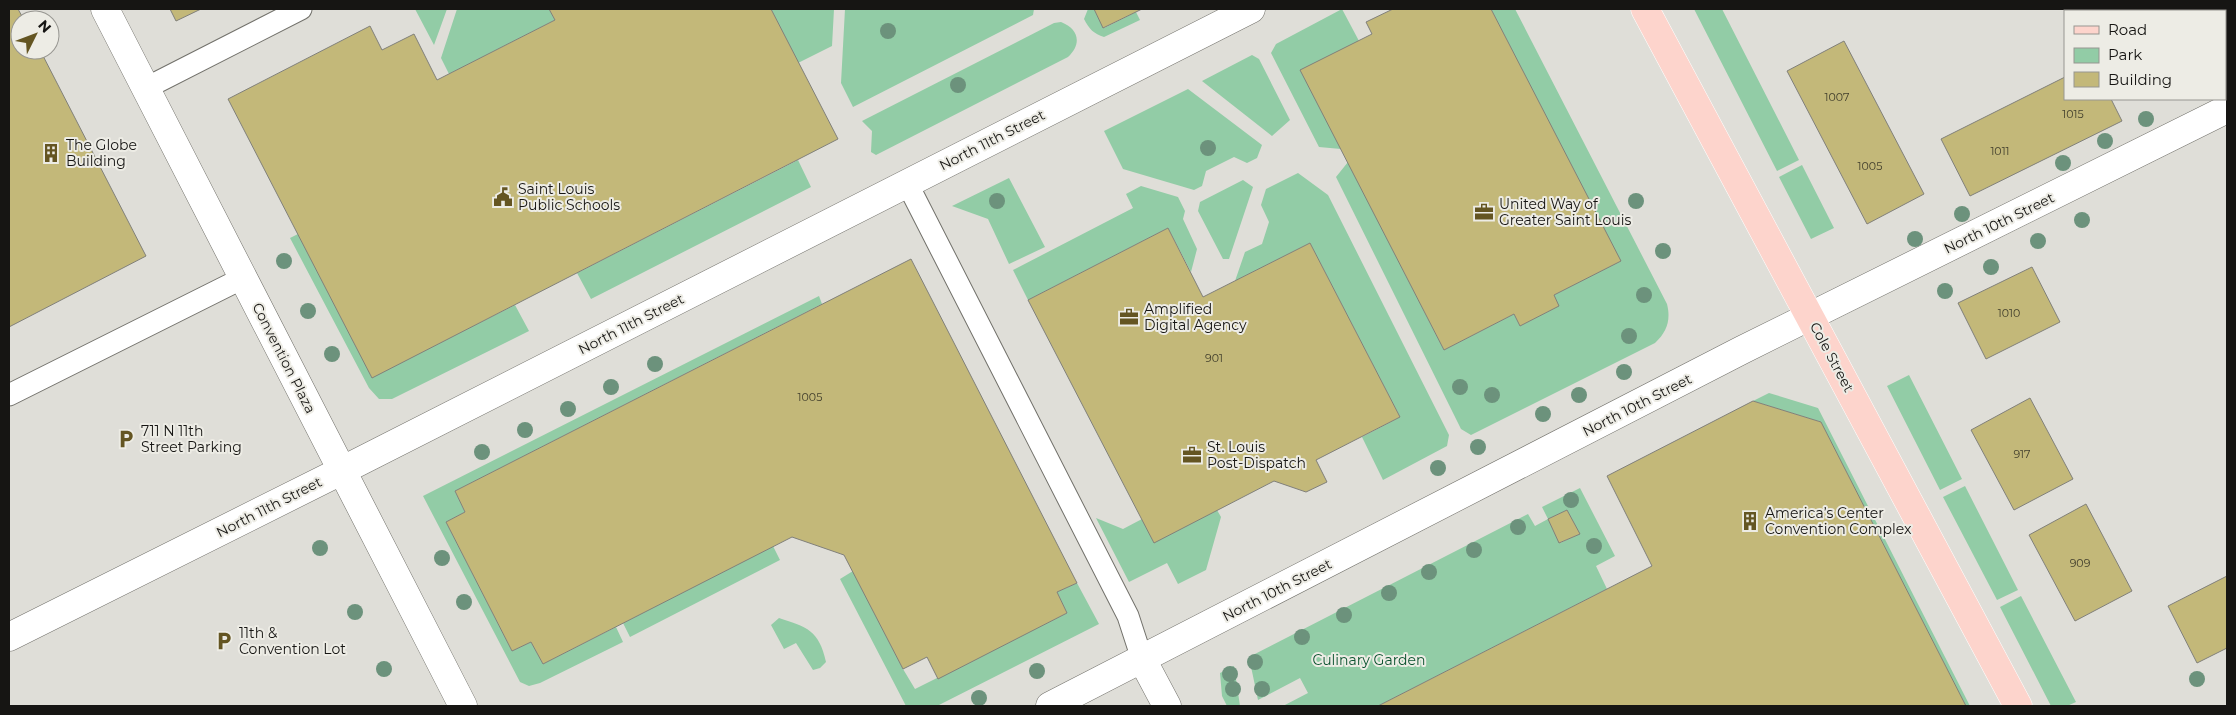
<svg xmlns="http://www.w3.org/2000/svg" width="2236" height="715" font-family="Montserrat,sans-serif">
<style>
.green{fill:#92cca6;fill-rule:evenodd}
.building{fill:#c3b879;stroke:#81807a}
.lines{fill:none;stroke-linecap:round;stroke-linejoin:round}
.service-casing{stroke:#72716b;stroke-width:23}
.minor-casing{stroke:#72716b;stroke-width:29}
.tertiary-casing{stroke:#72716b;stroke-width:29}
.primary-casing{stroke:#fff;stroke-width:29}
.service{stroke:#fff;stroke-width:21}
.minor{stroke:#fff;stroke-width:28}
.tertiary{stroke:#fff;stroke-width:28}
.primary{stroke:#fdd4cc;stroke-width:28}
.tree{fill:#6c927c}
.labels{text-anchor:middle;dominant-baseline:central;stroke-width:4;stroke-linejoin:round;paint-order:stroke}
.number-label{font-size:11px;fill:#413e2c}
.street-label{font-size:14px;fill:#161513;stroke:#edece5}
.poi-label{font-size:14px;fill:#161513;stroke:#edece5;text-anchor:start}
.park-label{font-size:14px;fill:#0d5431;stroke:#edece5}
</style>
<rect width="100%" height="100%" fill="#dfded8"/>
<!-- green -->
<path class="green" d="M415 9H447L434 45Z
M457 9H549L555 20 449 74 441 58Z
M771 9H834L832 46 798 63Z
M845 9H1034L1033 15 853 107 841 83Z
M1088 9H1094L1104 28 1136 12 1140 20 1104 37C1094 34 1089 29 1084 19Z
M1342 9 1359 41 1341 149 1319 147 1271 53 1276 44Z
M1491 9H1515L1667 304C1671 320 1667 332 1655 343L1471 435 1461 429 1336 177 1348 162 1444 350 1514 314 1520 326 1558 306 1554 295 1620 261Z
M1694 9H1722L1799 160 1777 171Z
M1061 22C1079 29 1082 44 1068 57L876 155 871 152 872 131 862 121 1054 23Z
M1252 55 1259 59 1290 120 1272 136 1202 81Z
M1188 89 1262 145 1257 158 1247 163 1234 157 1206 171 1202 186 1194 190 1123 169 1104 131Z
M798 160 811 187 591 299 577 273Z
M1802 165 1834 228 1811 239 1779 177Z
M1298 173 1328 195 1449 435 1447 446 1383 480 1362 437 1400 417 1310 243 1235 281 1245 252 1262 244 1269 222 1261 205 1266 189Z
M1009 178 1045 247 1009 264 988 219 952 206Z
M1243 180 1253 187 1229 259H1223L1198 211 1200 202Z
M1141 186 1178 197 1185 211 1183 219 1197 249 1191 272 1168 228 1028 300 1013 270 1133 208 1126 194Z
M298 234 372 377 515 305 529 331 392 399H379L369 388 290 238Z
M819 296 822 304 455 491 465 512 446 522 512 651 531 642 543 664 616 627 623 642 540 683 529 686 520 682 423 496Z
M1909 375 1962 479 1940 490 1887 386Z
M1769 393 1818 408 1970 706H1966L1821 422 1753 401Z
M1965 486 2018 590 1997 600 1943 497Z
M1580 488 1615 556 1596 566 1607 589 1378 706H1283L1308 693 1300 678 1258 700 1249 657 1528 514 1535 526 1548 519 1542 507ZM1567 510 1579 534 1560 543 1548 519Z
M1217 510 1221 517 1206 570 1178 584 1167 563 1129 582 1096 518 1123 529 1142 519 1154 542Z
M773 546 780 560 630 637 623 623Z
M853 571 903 669 915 689 1067 613 1057 592 1077 583 1099 624 937 706H906L840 579Z
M2021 596 2076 702 2067 706H2051L2000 607Z
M779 618C807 627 819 630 826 662L820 668 813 670 796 643 784 649 771 625Z
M1234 666 1240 706H1227L1222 696 1220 673Z"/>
<!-- building -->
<path class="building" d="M9 9H18L24 20H20V50H40L146 256 9 327Z
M170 9H201L176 21Z
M549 9H771L838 139 372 378 228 99 370 26 382 50 414 34 437 80 555 20Z
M1094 9H1142L1103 28Z
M1393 9H1491L1621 261 1554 295 1559 306 1520 326 1514 314 1444 350 1300 70 1372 34 1366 22Z
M2107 9H2178L2179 11H2108Z
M1844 41 1924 194 1867 224 1787 71Z
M2065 77V99H2111L2122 121 1970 196 1941 139Z
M1168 228 1203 297 1310 243 1400 417 1316 460 1327 482 1306 492 1274 481 1154 543 1028 300Z
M911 259 1077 583 1057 592 1067 613 938 679 927 657 903 669 844 555 792 537 543 664 531 642 512 651 446 522 465 512 455 491Z
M2032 267 2060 322 1986 359 1958 303Z
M2030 398 2073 479 2014 510 1971 430Z
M1753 401 1821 422 1966 706H1378L1652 566 1607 476Z
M2086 504 2132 591 2075 621 2029 535Z
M1567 510 1580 534 1559 543 1548 519Z
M2227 576V648L2197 663 2168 606Z"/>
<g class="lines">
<!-- service casing -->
<g class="service-casing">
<path id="service" d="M146 88 301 9
M907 183 1128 616 1142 659
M9 395 243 278"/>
</g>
<!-- minor casing -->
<g class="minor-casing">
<path id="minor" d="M9 637 341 471 1251 9
M1142 659 1167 706"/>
</g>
<!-- tertiary casing -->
<g class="tertiary-casing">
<path id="tertiary" d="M105 9 463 706
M1050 706 1742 350 2227 109"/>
</g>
<!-- primary casing -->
<g class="primary-casing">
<path id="primary" d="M1645 9 2018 706"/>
</g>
<!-- service -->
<use href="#service" class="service"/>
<!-- minor -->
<use href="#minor" class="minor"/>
<!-- tertiary -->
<use href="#tertiary" class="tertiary"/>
<!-- primary -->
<use href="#primary" class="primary"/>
</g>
<!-- trees -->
<g class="tree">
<circle cx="888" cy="31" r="8"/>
<circle cx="958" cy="85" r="8"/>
<circle cx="2146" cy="119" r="8"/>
<circle cx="2105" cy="141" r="8"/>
<circle cx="1208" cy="148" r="8"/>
<circle cx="2063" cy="163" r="8"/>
<circle cx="997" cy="201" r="8"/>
<circle cx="1636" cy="201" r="8"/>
<circle cx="1962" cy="214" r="8"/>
<circle cx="2082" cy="220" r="8"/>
<circle cx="1915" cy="239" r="8"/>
<circle cx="2038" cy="241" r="8"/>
<circle cx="1663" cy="251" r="8"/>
<circle cx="284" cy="261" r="8"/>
<circle cx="1991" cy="267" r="8"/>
<circle cx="1945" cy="291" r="8"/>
<circle cx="1644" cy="295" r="8"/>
<circle cx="308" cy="311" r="8"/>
<circle cx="1629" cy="336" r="8"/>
<circle cx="332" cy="354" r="8"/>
<circle cx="655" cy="364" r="8"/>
<circle cx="1624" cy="372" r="8"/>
<circle cx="611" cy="387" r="8"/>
<circle cx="1460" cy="387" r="8"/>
<circle cx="1492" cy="395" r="8"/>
<circle cx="1579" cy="395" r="8"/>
<circle cx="568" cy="409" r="8"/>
<circle cx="1543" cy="414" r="8"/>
<circle cx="525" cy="430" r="8"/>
<circle cx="1478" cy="447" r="8"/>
<circle cx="482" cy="452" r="8"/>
<circle cx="1438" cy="468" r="8"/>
<circle cx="1571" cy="500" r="8"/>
<circle cx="1518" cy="527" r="8"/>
<circle cx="1594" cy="546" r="8"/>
<circle cx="320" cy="548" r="8"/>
<circle cx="1474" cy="550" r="8"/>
<circle cx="442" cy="558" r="8"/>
<circle cx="1429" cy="572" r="8"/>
<circle cx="1389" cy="593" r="8"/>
<circle cx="464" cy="602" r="8"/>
<circle cx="355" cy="612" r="8"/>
<circle cx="1344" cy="615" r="8"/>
<circle cx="1302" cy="637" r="8"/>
<circle cx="1255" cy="662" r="8"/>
<circle cx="384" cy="669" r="8"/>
<circle cx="1037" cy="671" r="8"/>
<circle cx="1230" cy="674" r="8"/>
<circle cx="2197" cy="679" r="8"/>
<circle cx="1233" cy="689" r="8"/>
<circle cx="1262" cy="689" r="8"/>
<circle cx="979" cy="698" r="8"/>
</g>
<!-- icons -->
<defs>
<g id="building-bare" transform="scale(1.5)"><path d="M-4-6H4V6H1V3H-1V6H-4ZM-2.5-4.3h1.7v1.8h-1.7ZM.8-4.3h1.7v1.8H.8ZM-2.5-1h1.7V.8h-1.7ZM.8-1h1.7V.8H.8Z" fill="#645522" stroke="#edece5" stroke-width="2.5" paint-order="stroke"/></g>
<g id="civic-bare" transform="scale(1.5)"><path d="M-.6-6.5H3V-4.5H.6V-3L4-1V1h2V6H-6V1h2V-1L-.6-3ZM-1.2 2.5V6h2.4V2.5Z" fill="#645522" stroke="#edece5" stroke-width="2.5" paint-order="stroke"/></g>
<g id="office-bare" transform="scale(1.5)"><path d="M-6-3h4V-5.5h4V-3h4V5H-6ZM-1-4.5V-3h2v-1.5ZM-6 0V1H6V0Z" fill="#645522" stroke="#edece5" stroke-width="2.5" paint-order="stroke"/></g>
<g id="parking-bare" transform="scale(1.5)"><path d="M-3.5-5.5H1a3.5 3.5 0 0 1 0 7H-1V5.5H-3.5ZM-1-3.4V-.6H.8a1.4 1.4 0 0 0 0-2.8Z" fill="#645522" stroke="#edece5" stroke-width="2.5" paint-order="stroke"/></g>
</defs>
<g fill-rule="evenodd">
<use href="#building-bare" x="51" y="153"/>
<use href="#civic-bare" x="503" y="197"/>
<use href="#office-bare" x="1484" y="212"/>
<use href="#office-bare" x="1129" y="317"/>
<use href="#parking-bare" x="126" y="439"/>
<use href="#office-bare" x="1192" y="455"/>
<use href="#building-bare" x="1750" y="521"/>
<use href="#parking-bare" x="224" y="641"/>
</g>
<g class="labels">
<!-- number labels -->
<g class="number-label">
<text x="1837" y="97">1007</text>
<text x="2073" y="114">1015</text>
<text x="2000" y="151">1011</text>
<text x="1870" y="166">1005</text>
<text x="2009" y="313">1010</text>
<text x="1214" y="358">901</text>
<text x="810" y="397">1005</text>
<text x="2022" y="454">917</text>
<text x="2080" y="563">909</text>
</g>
<!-- street labels -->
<g class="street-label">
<text transform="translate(992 140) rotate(-27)">North 11th Street</text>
<text transform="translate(1999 223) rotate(-26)">North 10th Street</text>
<text transform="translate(631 324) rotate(-27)">North 11th Street</text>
<text transform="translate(1832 357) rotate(62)">Cole Street</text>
<text transform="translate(284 358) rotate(63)">Convention Plaza</text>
<text transform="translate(1637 405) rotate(-27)">North 10th Street</text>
<text transform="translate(269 507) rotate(-27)">North 11th Street</text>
<text transform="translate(1277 590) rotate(-27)">North 10th Street</text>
</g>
<!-- poi labels -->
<g class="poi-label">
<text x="66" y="145">The Globe<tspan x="66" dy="16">Building</tspan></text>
<text x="518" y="189">Saint Louis<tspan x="518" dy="16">Public Schools</tspan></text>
<text x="1499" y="204">United Way of<tspan x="1499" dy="16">Greater Saint Louis</tspan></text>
<text x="1144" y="309">Amplified<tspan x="1144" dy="16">Digital Agency</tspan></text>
<text x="141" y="431">711 N 11th<tspan x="141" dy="16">Street Parking</tspan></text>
<text x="1207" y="447">St. Louis<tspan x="1207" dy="16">Post-Dispatch</tspan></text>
<text x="1765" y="513">America’s Center<tspan x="1765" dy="16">Convention Complex</tspan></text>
<text x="239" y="633">11th &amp;<tspan x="239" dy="16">Convention Lot</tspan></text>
</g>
<!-- park labels -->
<g class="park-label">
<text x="1369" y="660">Culinary Garden</text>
</g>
</g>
<!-- border -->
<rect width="2236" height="715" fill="none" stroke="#161513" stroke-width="20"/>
<!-- legend -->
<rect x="2064" y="10" width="162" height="90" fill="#edece5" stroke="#979691"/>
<rect x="2074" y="26" width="25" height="8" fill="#fdd4cc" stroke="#979691"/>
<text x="2108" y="35" font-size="15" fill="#161513">Road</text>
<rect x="2074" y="48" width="25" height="15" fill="#92cca6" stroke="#979691"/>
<text x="2108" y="60" font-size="15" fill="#161513">Park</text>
<rect x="2074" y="72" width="25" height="15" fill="#c3b879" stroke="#979691"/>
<text x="2108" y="85" font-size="15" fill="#161513">Building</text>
<!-- north arrow -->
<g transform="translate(35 35) rotate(48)"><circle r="24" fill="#edece5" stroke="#979691"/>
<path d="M0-4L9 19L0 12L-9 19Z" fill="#645522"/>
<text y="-8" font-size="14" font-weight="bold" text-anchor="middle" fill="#161513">N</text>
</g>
</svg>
